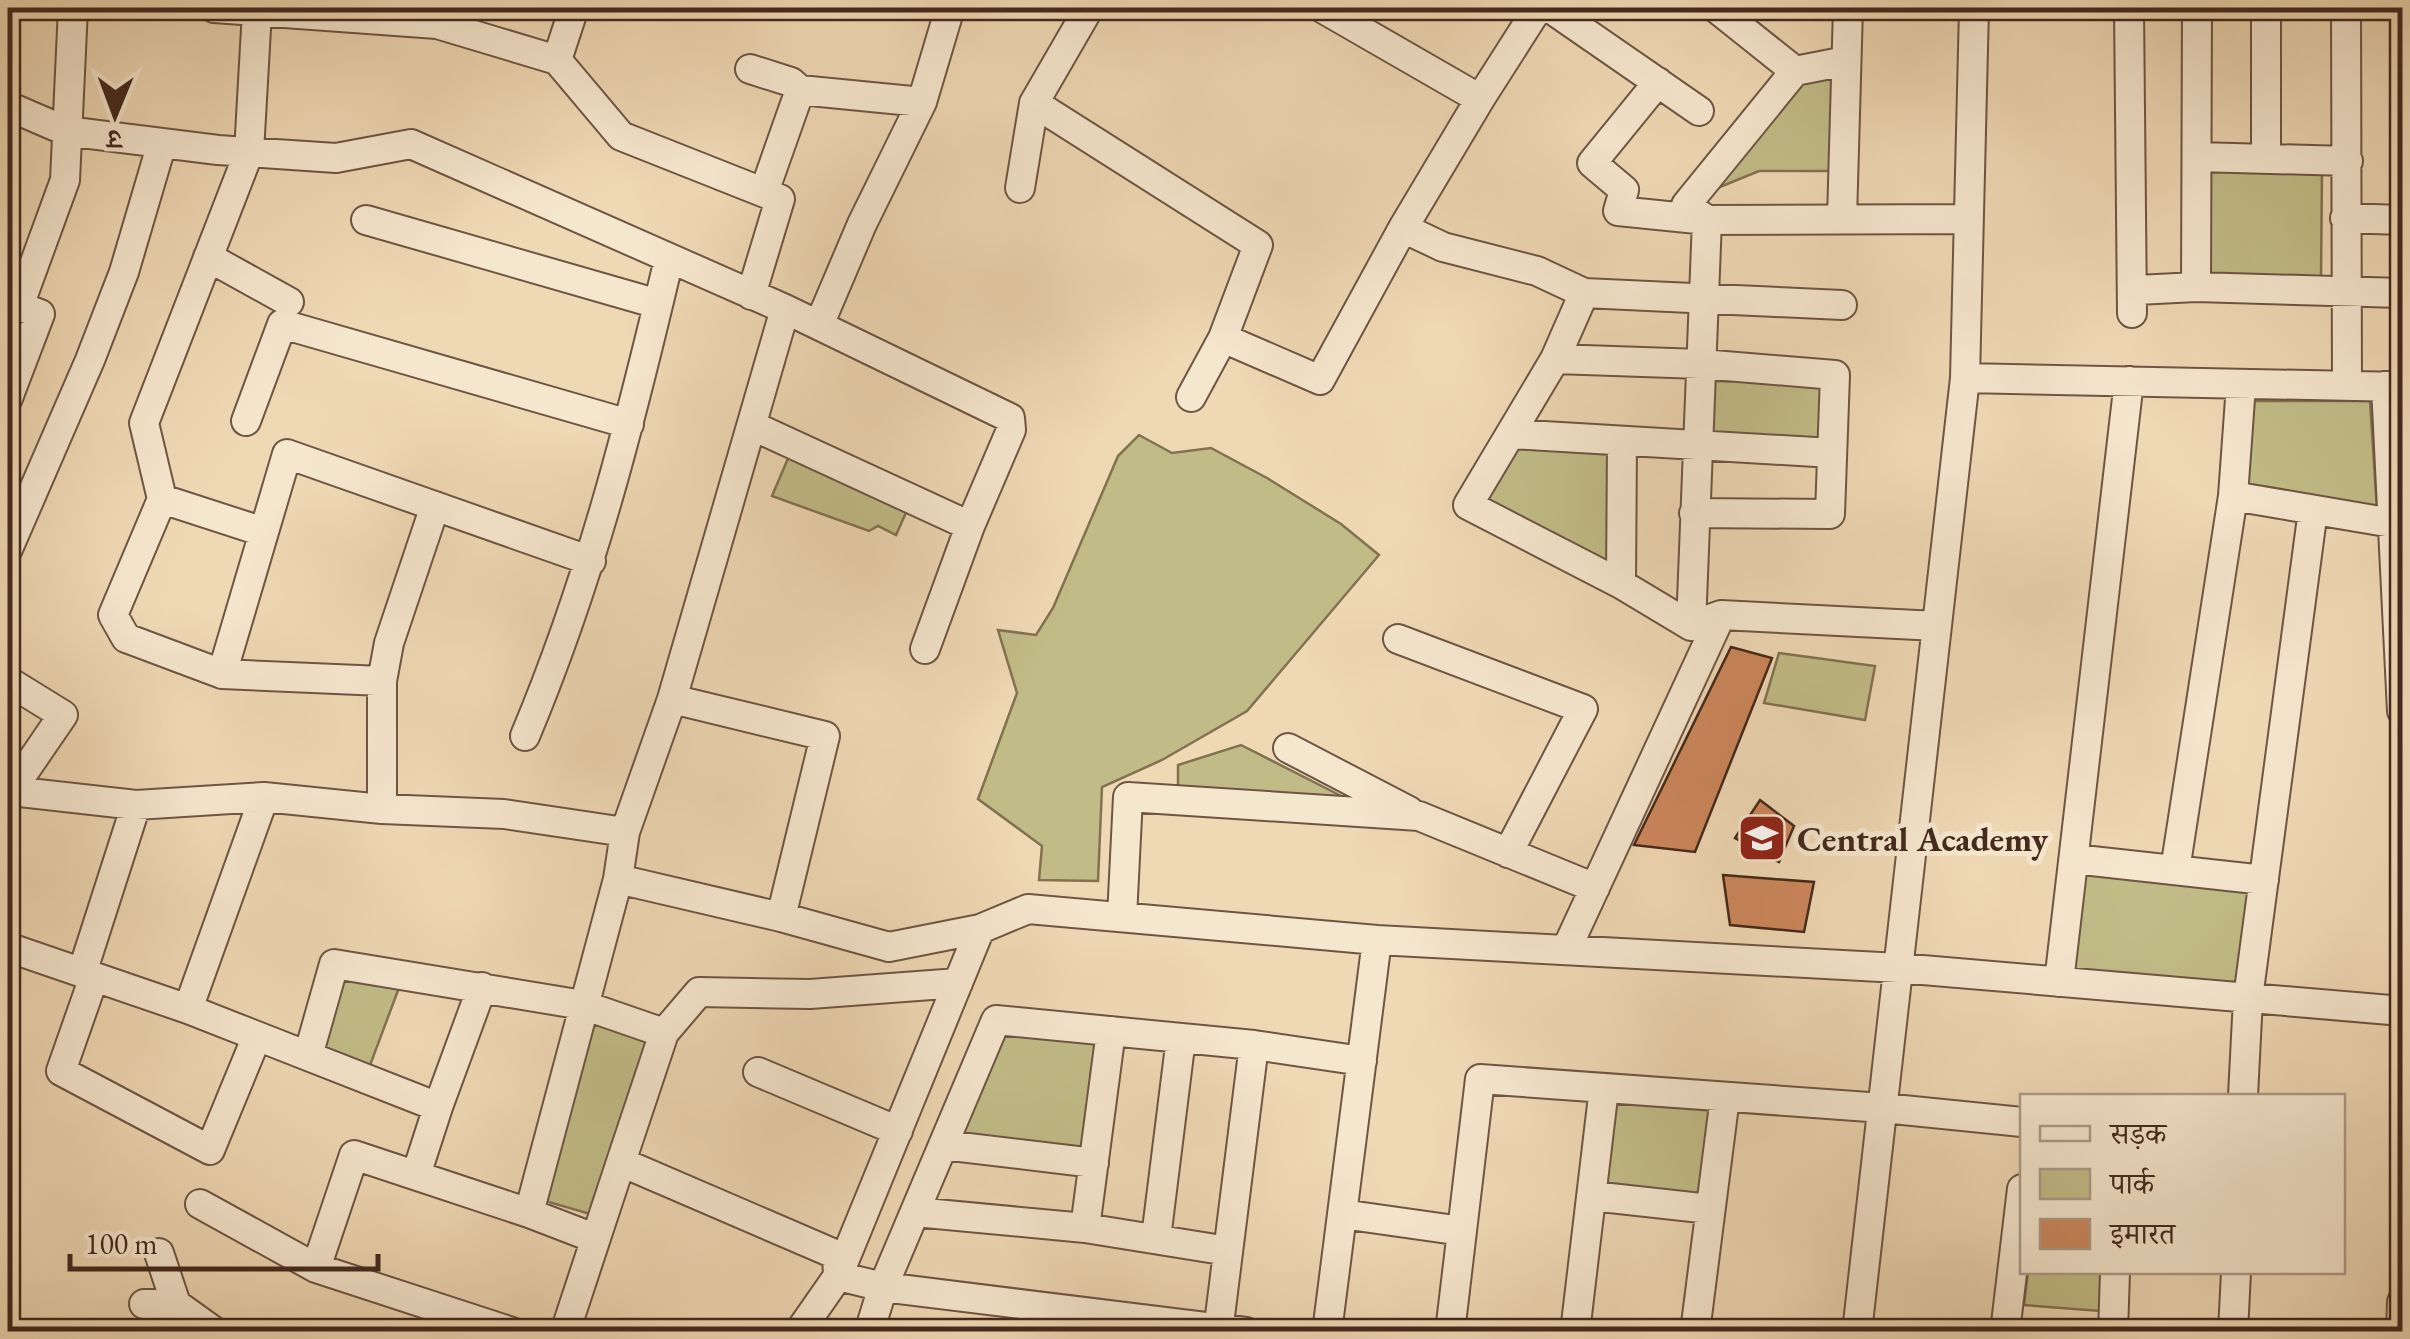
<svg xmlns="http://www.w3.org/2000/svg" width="2410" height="1339" font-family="'EB Garamond','Noto Serif Devanagari',serif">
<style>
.green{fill:#c1bc87;stroke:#827252;stroke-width:2.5}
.building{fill:#cc875b;stroke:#44291e;stroke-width:2.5}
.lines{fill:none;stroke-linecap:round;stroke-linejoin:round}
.minor-casing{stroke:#6f5544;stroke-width:32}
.minor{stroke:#f5e6ce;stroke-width:28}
.labels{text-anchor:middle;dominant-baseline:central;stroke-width:10;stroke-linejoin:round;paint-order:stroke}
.poi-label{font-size:35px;font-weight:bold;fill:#44291e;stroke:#f5e6ce;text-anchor:start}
</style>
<rect width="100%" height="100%" fill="#efd8b4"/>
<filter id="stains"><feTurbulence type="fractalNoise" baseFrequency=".002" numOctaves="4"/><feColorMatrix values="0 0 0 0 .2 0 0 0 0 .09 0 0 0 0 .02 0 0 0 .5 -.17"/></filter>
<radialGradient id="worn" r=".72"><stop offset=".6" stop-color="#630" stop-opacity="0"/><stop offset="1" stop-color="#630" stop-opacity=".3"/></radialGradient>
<!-- green -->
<path class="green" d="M1836 71 1829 171H1759L1715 189 1800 79Z
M2205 170 2322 171 2321 280 2205 279Z
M1707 381 1821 383 1820 443 1709 438Z
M2245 401H2370L2377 510 2234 484Z
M1139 435 1172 453 1211 448 1267 478 1341 524 1379 555 1247 711 1162 760 1102 787 1098 881 1039 880 1042 846 978 799 1017 693 998 630 1036 635 1053 608 1118 456Z
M1514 441 1617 450 1614 569 1477 503Z
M792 449 909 506 896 535 878 526 869 531 772 496Z
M1779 653 1875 666 1865 720 1764 703Z
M1241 745 1361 806 1178 792V765Z
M2084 869 2254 888 2242 988 2074 976Z
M341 970 400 985 369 1068 317 1052Z
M594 1019 655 1040 597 1216 545 1201Z
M1000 1033 1100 1042 1084 1150 958 1137Z
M1611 1097 1712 1106 1699 1195 1602 1184Z
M2028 1272H2101L2100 1311 2024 1305Z"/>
<!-- building -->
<path class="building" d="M1731 647 1772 658 1695 852 1634 845Z
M1760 800 1794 826 1779 862 1735 838Z
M1723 875 1814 882 1804 932 1730 925Z"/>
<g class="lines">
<!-- minor casing -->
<g class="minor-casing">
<path id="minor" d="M214 8 257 11
M1089 8 1034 103 1258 245 1223 338 1320 380 1403 228 1480 99 1322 8
M1550 8 1699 111
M1716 8 1795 71 1686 205 1707 220 1968 219
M2129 8 2132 313
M2266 8V159
M2346 8 2347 386
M557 60 574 8
M750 69 791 82 800 90 922 102
M1795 71 1846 61
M1658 82 1592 163 1624 190 1618 211 1707 220 1691 626
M1480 99 1538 8
M8 106 66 131 218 150 336 158 411 144 785 309 672 699 625 832 618 879 781 917 889 947 980 929 1028 909 1377 940 1899 968 2402 1011
M2197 157 2348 161
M1020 188 1034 103
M764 192 800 90
M2345 218 2402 220
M1842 219 1848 8
M366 220 658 304
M1403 228 1443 247 1537 271 1584 293 1555 359 1468 505 1621 584 1691 626 1721 615 1937 626
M208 257 289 302
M2133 287 2137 290 2196 287 2402 293
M2196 287 2197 8
M1584 293 1842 305
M785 309 1010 418 1011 430 970 526 925 649
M819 325 862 224 922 102 950 8
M1555 359 1701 364 1835 375 1830 514 1694 513
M1965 378 2402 387
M2386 386 2402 711
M1191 397 1223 338
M8 398 40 314 19 306 65 180 73 8
M246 421 282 324 629 424
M753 426 970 526
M1512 434 1832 453
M2233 496 2392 523
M162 499 113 615 126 638 222 674 287 454 591 561
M264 532 162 499 144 423 249 152 257 11 437 24 557 60 621 136 780 199 751 295
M8 549 90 360 124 272 162 143
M1621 584 1622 442
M1398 639 1583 709 1508 853
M222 674 382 681
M8 681 63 715 11 791 136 805 264 797 382 809 504 814 625 832
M672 699 825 736 781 917
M525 736C591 579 630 424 669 259
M1288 748 1409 811
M264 797 188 1009 438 1107 416 1175
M382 809V681L389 643 435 506
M2074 859 2264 880
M2175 870 2233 496 2241 385
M1122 917 1128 797 1419 816 1595 888
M13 949 188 1009
M1566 950 1721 615
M82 973 136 805
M94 977 61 1071 210 1150 257 1036
M2059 982 2129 381
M664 1033 699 992 810 994 958 983
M308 1056 334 964 583 1005 664 1033 621 1162
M758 1072 898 1131
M2243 1096 2248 998 2313 510
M438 1107 482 987
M943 1145 1094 1163
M1592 1196 1710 1209
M200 1204 316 1268 512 1332
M915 1212 1085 1228 1228 1251
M529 1213 618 879
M1342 1214 1462 1231
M1085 1228 1111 1031
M1156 1238 1181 1038
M159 1253 176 1304
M316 1268 354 1155 529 1213 594 1238
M838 1276 883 1287 1246 1332
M144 1304H176L215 1332
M565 1332 621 1162 837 1255 838 1276
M799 1332 838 1276 980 929
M869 1332 883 1287 996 1020 1254 1045
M1218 1332 1254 1045 1362 1061
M1327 1332 1377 940
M1450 1332 1480 1079 1883 1108 2022 1122
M1575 1332 1604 1088
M1695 1332 1725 1097
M1857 1332 1965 378 1974 8
M2005 1332 2022 1189
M2113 1332 2115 1272
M2233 1332 2236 1272
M2401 1332 2402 1302"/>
</g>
<!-- minor -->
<use href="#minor" class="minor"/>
</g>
<!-- icons -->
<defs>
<g id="school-square" transform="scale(2.5)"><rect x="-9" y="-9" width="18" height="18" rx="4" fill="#8f2418" stroke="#f5e6ce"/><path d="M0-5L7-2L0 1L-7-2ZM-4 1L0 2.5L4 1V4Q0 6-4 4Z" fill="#fff"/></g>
</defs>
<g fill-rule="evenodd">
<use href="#school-square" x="1762" y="838"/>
</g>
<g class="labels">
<!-- poi labels -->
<g class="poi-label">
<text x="1797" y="838">Central Academy</text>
</g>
</g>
<!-- margin -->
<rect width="2410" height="1339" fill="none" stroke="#efd8b4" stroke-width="40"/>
<rect x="10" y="10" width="2390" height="1319" fill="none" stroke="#44291e" stroke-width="5"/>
<rect x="20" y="20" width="2370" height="1299" fill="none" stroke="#44291e" stroke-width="2.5"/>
<!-- legend -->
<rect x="2020" y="1094" width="325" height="180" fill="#f5e6ce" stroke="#ae9a88" stroke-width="2.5"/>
<rect x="2040" y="1126" width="50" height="15" fill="#f5e6ce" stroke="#ae9a88" stroke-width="2.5"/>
<text x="2110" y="1144" font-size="30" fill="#44291e">सड़क</text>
<rect x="2040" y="1169" width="50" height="30" fill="#c1bc87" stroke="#ae9a88" stroke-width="2.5"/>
<text x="2110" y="1194" font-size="30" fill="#44291e">पार्क</text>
<rect x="2040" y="1219" width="50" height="30" fill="#cc875b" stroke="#ae9a88" stroke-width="2.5"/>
<text x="2110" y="1244" font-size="30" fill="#44291e">इमारत</text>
<!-- north arrow -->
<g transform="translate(115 115) rotate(181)" stroke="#f5e6ce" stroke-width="8" paint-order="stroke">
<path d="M0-8L18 38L0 25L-18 38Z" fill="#44291e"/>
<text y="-15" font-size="28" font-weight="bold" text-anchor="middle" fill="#44291e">उ</text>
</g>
<!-- scale -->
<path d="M70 1254v15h308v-15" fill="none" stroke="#44291e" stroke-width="5"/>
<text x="85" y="1254" font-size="30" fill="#44291e" stroke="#f5e6ce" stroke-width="8" paint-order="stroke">100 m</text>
<rect width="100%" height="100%" filter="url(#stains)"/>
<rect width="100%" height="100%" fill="url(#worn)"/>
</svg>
